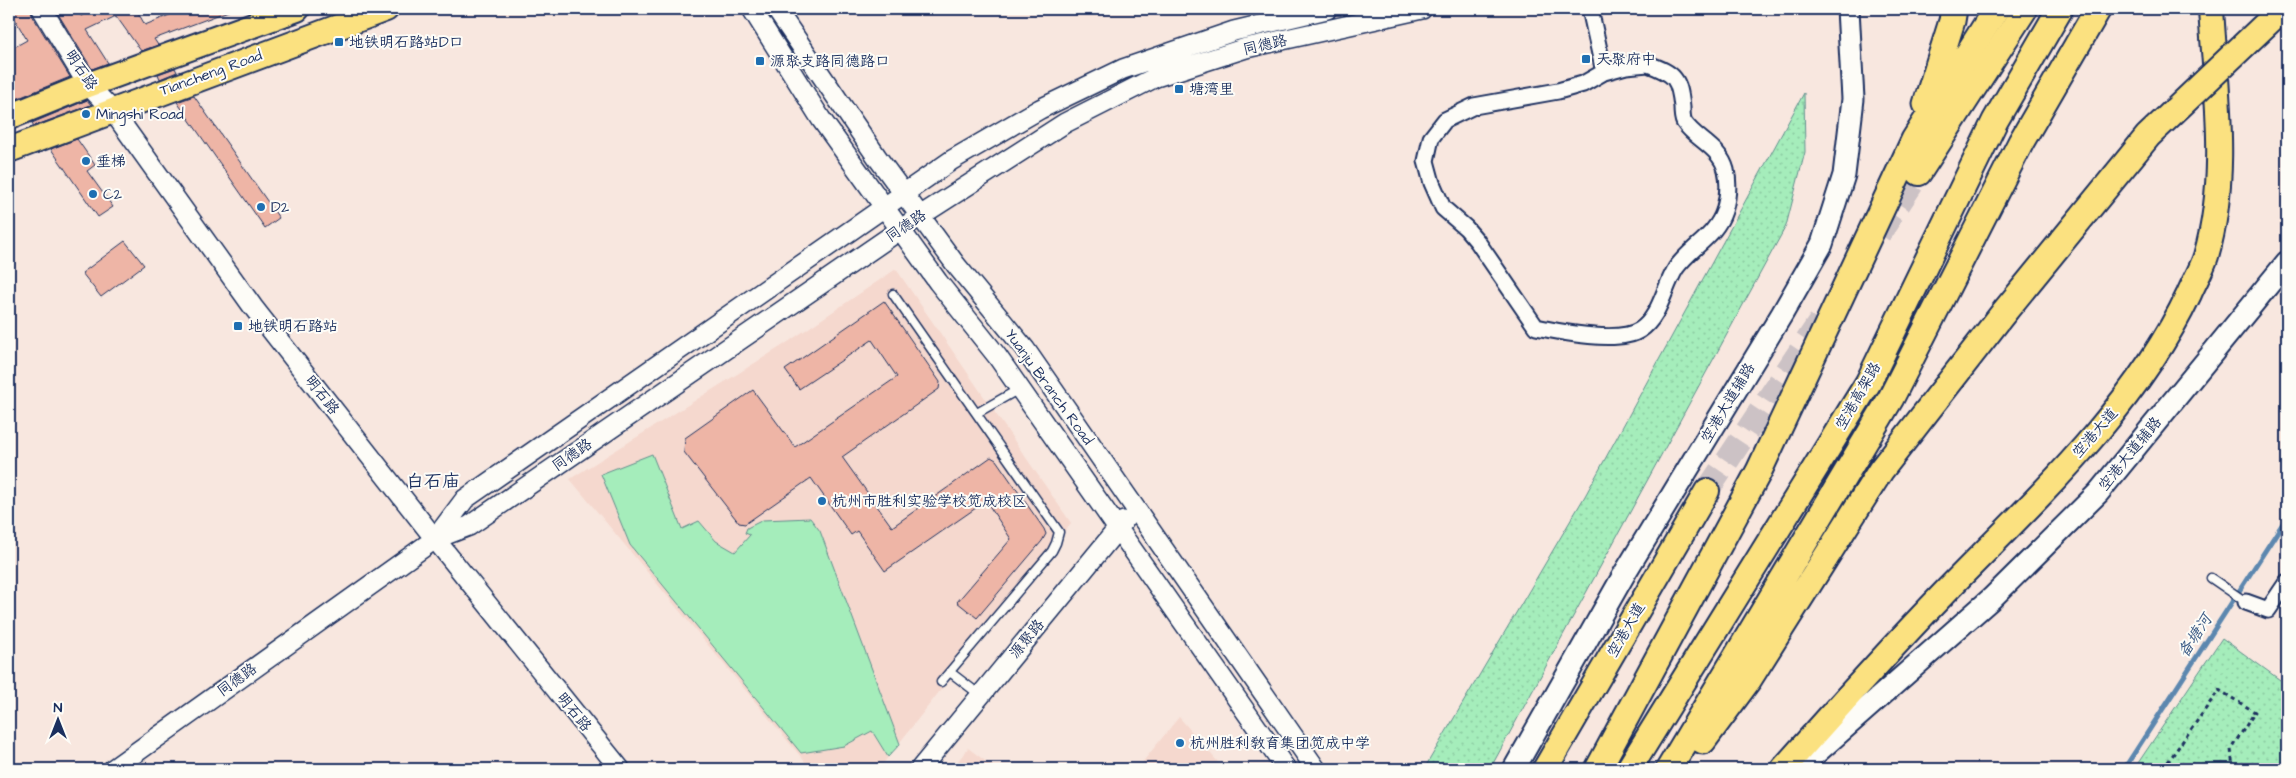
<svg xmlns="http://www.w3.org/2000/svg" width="2296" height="778" font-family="'Architects Daughter','LXGW WenKai TC',sans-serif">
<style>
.built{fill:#f5d8ce}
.park{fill:url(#park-dots);stroke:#608e8c}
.pitch{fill:#a5edbb;stroke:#608e8c}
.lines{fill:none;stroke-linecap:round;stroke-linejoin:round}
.stream{stroke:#5b87af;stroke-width:5}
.building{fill:#eeb5a6;stroke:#1b2f5e}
.primary-tunnel{stroke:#ccc2c5;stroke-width:24;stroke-dasharray:24 12;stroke-linecap:butt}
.service-casing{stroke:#1b2f5e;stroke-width:11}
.minor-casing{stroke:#1b2f5e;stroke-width:19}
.tertiary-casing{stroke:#1b2f5e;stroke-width:22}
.secondary-casing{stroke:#1b2f5e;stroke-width:25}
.primary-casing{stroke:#1b2f5e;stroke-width:28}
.trunk-casing{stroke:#1b2f5e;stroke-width:29}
.service{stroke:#fdfcf7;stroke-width:8}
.minor{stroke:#fdfcf7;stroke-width:15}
.tertiary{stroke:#fdfcf7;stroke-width:19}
.secondary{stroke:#fdfcf7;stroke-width:21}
.primary{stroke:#fbe180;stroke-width:24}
.trunk{stroke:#fbe180;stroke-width:25}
.trunk-bridge-casing{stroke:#1b2f5e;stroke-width:29;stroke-linecap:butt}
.path-bridge{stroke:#1b2f5e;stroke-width:3;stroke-dasharray:4 4;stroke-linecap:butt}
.trunk-bridge{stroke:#fbe180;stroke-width:25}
.poi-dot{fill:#1f6fb2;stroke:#fdfcf7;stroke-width:2}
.labels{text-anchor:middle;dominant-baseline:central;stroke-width:4;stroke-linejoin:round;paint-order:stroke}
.poi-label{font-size:15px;fill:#1b2f5e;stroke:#fdfcf7;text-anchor:start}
.street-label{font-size:15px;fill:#1b2f5e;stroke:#fdfcf7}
.water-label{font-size:16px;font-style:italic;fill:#3b5b86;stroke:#fdfcf7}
.quarter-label{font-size:18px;fill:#1b2f5e;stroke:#fdfcf7}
</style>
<defs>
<pattern id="park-dots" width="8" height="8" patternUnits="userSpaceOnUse" patternTransform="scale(1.25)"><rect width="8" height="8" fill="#a5edbb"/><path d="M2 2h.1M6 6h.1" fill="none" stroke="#8dcca3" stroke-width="1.8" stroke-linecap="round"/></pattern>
</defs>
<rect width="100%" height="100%" fill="#f8e7df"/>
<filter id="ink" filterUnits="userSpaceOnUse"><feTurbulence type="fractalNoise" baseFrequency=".02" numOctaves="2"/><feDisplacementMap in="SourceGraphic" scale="10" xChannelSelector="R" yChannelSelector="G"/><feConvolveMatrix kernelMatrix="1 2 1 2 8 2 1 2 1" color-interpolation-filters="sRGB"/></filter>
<g filter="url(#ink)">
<!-- built -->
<path class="built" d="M896 269 1071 523 879 769H811L570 479 782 346Z
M1179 717 1224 769H1137Z
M968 748 996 769H997H952Z"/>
<!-- park -->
<path class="park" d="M1804 93 1805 152 1786 226 1490 769H1424L1585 496Z
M2222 638 2287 685V769H2134Z"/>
<!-- pitch -->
<path class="pitch" d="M652 454 682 529 699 521 716 541 735 552 750 535 745 533 747 528 763 520 810 518 820 531 900 744 888 757 872 731 844 746 801 753 630 545 601 474Z"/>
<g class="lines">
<!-- stream -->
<path class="stream" d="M2124 769 2287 517"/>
</g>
<!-- building -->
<path class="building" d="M9 9H31L32 15 70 77 9 102V50L27 40Z
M55 9H77L81 16 96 9H136L145 25 184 9 231 10 154 39 158 45 141 51 116 16 87 30 108 63 92 69Z
M175 68 177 72 160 79 158 74Z
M194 96 279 218 265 228 177 102Z
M87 100 91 105 34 126 32 123Z
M77 139 95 165 87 171 113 207 98 217 51 149Z
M125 241 144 265 101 297 82 273Z
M884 301 940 382 939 389 842 457 892 527 991 457 996 460 1044 529 1046 534 1042 541 977 618 957 602 1011 539 986 501 885 571 857 531 851 535 811 478 745 524 739 523 684 452 685 438 753 390 795 447 897 377 872 340 799 389 785 370Z"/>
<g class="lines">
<!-- primary-tunnel -->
<path class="primary-tunnel" d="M1879 234 1919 173
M1707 491 1821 320"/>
<!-- service casing -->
<g class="service-casing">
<path id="service" d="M893 294 1059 532 1056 543 1052 551 941 682
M977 413 1019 389
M2211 578 2246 602
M950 672 980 695"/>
</g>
<!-- minor casing -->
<g class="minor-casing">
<path id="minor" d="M1590 9 1604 72
M1648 64C1675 74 1679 78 1682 107 1682 112 1682 118 1684 122 1696 140 1720 147 1726 170 1729 183 1728 198 1724 211 1716 236 1691 247 1676 268 1664 287 1660 317 1640 330 1619 344 1560 332 1536 327L1477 241 1466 228 1443 208 1432 183 1426 161 1431 138 1445 120 1474 106 1558 91 1583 84 1604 72 1626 66Z
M2246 602 2268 610 2287 582"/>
</g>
<!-- tertiary casing -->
<g class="tertiary-casing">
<path id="tertiary" d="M42 9 88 85 112 110 253 307 435 539 620 769
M752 9 821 119 938 282 997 356 1286 769
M776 9 877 157 956 265 1025 349 1316 769
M435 539 465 499 952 160 1040 109 1123 69 1234 31 1327 9
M113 769 435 539 469 526 920 216 1065 123 1156 77 1246 48 1422 9
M920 769 1124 521"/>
</g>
<!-- secondary casing -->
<g class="secondary-casing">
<path id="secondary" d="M1514 769 1626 571 1782 314 1822 244 1844 175 1853 99 1848 9
M1798 769 1992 598 2098 493 2287 262"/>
</g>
<!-- primary casing -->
<g class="primary-casing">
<path id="primary" d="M9 117 88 85 297 9
M9 150 386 9
M1919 173 2025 9
M1545 769 1707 491
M1783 769C1837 708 1891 648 1948 589 2034 501 2136 407 2189 294 2194 282 2202 269 2206 256 2229 176 2216 91 2211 9"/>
</g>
<!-- trunk casing -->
<g class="trunk-casing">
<path id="trunk" d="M1926 104 1952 21 1954 9
M1703 741 1749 679 1881 470 2005 311
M1598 769 1759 471 1914 140 1996 9
M1629 769 1868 383 1995 121 2060 9
M1669 769 1891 398 2021 142 2098 9"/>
</g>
<!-- service -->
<use href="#service" class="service"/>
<!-- minor -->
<use href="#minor" class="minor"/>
<!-- tertiary -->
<use href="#tertiary" class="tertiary"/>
<!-- secondary -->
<use href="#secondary" class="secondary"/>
<!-- primary -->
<use href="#primary" class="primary"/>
<!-- trunk -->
<use href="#trunk" class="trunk"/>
<!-- trunk-bridge casing -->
<g class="trunk-bridge-casing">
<path id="trunk-bridge" d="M2005 311 2148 136 2282 9"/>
</g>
<!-- path-bridge -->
<path class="path-bridge" d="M2163 769 2219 690 2255 712 2231 749 2233 769"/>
<!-- trunk-bridge -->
<use href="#trunk-bridge" class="trunk-bridge"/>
</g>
</g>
<!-- markers -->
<g class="poi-dot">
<rect x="334" y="37" width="10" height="10" rx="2.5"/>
<rect x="1581" y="54" width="10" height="10" rx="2.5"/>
<rect x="755" y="56" width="10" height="10" rx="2.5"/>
<rect x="1174" y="84" width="10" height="10" rx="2.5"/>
<circle cx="86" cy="114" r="5"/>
<circle cx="86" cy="161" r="5"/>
<circle cx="93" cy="194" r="5"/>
<circle cx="261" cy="207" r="5"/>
<rect x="233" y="321" width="10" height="10" rx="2.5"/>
<circle cx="822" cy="501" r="5"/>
<circle cx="1180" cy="743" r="5"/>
</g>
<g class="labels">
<!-- poi labels -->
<g class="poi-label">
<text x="349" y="42">地铁明石路站D口</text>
<text x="1596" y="59">天聚府中</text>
<text x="770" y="61">源聚支路同德路口</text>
<text x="1189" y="89">塘湾里</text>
<text x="96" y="114">Mingshi Road</text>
<text x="96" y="161">垂梯</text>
<text x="103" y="194">C2</text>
<text x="271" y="207">D2</text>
<text x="248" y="326">地铁明石路站</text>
<text x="832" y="501">杭州市胜利实验学校笕成校区</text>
<text x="1190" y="743">杭州胜利教育集团笕成中学</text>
</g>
<!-- street labels -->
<g class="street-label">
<text transform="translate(1265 45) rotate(-13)">同德路</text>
<text transform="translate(81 70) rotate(56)">明石路</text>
<text transform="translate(211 73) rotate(-20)">Tiancheng Road</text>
<text transform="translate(906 226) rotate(-34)">同德路</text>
<text transform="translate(1049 387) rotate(54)">Yuanju Branch Road</text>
<text transform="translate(322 395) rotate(52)">明石路</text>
<text transform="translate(1858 396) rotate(-60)">空港高架路</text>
<text transform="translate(1728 403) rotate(-59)">空港大道辅路</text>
<text transform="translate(2095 433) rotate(-49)">空港大道</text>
<text transform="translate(2130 454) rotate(-51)">空港大道辅路</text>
<text transform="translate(572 455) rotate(-35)">同德路</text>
<text transform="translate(1626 630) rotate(-60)">空港大道</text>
<text transform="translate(1027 639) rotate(-51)">源聚路</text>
<text transform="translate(237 680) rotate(-36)">同德路</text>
<text transform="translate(574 712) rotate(51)">明石路</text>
</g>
<!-- water labels -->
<g class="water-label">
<text transform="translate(2195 636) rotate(-57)">备塘河</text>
</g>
<!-- quarter labels -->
<g class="quarter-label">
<text x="433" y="481">白石庙</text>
</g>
</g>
<!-- margin -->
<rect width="2296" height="778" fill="none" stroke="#fdfcf7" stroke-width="30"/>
<rect x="15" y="15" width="2266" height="748" fill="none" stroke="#1b2f5e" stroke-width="2" filter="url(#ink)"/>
<!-- north arrow -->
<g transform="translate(58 720)" stroke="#fdfcf7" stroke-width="4" paint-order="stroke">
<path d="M0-4L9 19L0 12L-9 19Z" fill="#1b2f5e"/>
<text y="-8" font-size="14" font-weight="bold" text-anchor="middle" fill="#1b2f5e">N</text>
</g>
</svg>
